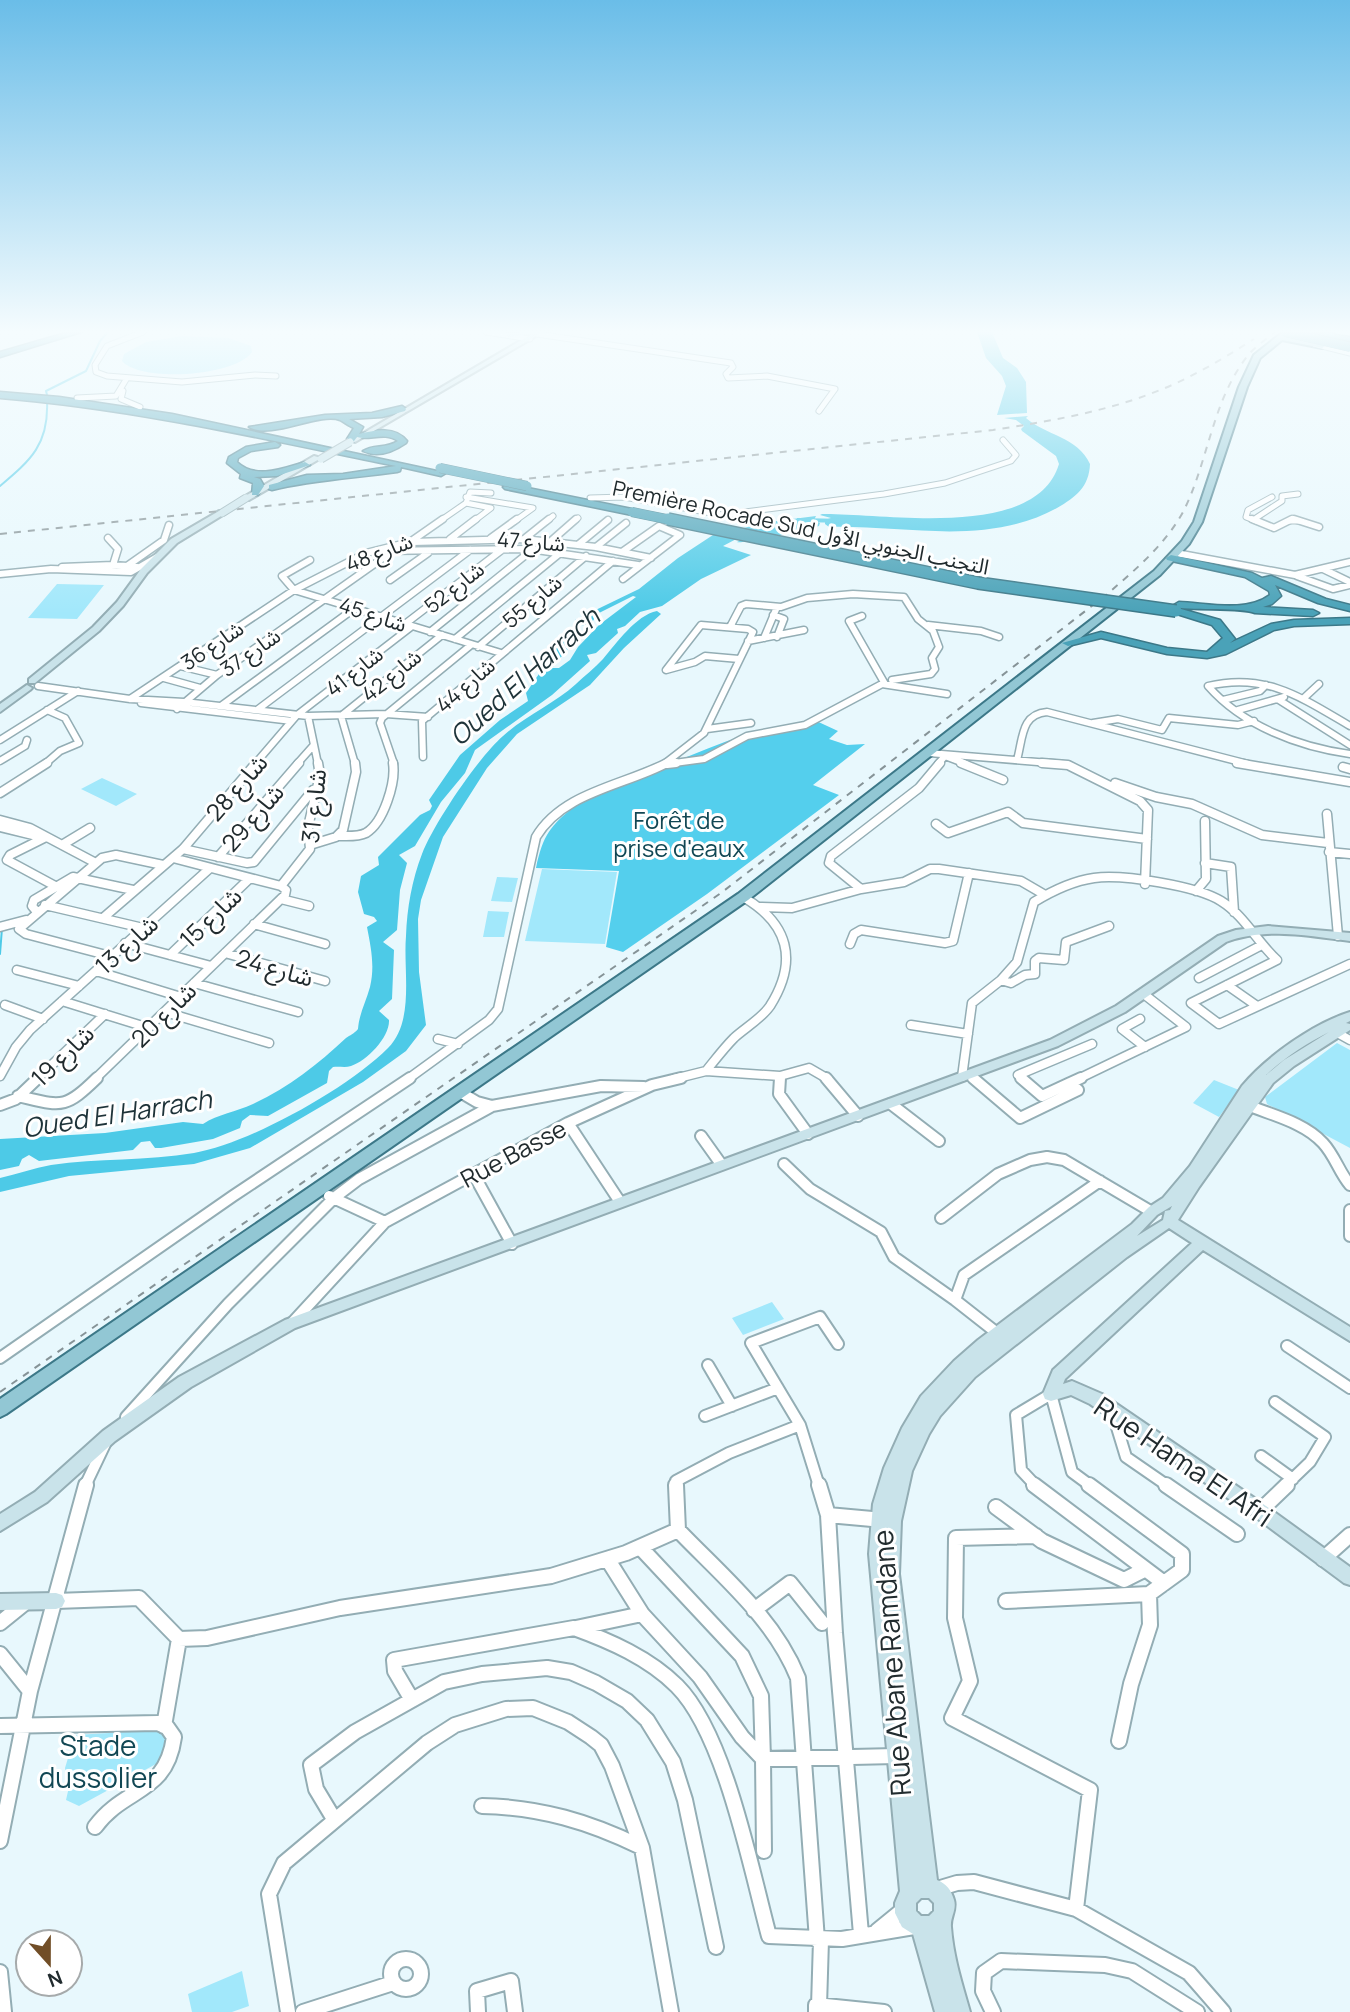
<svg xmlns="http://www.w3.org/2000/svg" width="1350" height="2012" font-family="Manrope,'Noto Sans Arabic',sans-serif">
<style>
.green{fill:#a2e8fb}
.forest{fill:#54cfed}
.water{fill:#4dcae7}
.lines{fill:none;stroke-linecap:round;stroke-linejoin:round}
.stream{stroke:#4dcae7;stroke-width:2}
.river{fill:#4dcae7;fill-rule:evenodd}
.street-far4-casing{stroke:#93adb4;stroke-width:7}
.street-far3-casing{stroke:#93adb4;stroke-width:9}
.street-far2-casing{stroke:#93adb4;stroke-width:11}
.street-far1-casing{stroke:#93adb4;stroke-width:14}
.street-casing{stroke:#93adb4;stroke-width:18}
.secondary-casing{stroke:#93adb4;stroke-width:4}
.primary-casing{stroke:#3c7888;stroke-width:4}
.highway-casing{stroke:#3c7888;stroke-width:3}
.street-far4{stroke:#fff;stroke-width:5}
.street-far3{stroke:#fff;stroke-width:6}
.street-far2{stroke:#fff;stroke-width:8}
.street-far1{stroke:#fff;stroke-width:10}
.street{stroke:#fff;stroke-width:14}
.secondary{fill:#c9e3ea;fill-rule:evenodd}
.primary{fill:#92c7d4;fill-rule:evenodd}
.highway{fill:#4aa2b8;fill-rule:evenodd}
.rail{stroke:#869397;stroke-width:2;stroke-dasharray:7 7;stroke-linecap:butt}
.secondary-bridge-casing{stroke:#93adb4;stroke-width:9;stroke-linecap:butt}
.highway-bridge-far1-casing{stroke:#3c7888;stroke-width:10;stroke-linecap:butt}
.highway-bridge-casing{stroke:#3c7888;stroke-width:14;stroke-linecap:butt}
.secondary-bridge{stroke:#c9e3ea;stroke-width:7}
.highway-bridge-far1{stroke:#4aa2b8;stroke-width:9}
.highway-bridge{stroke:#4aa2b8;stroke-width:11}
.labels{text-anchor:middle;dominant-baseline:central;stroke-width:6;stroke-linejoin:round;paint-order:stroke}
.far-street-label{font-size:21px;fill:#212b2e;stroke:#fff}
.street-label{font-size:24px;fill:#212b2e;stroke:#fff}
.park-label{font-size:24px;fill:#114754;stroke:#fff}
.water-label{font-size:26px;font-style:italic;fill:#1e3339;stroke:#fff}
.near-street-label{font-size:28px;fill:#212b2e;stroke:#fff}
.near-park-label{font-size:28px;fill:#114754;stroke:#fff}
</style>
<rect width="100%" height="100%" fill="#e8f8fd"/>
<!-- green -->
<path class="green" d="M182 336 229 338 251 346 252 352C236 376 141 383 122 361L124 354 146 342Z
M57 584 104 585 77 619 28 618Z
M102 778 137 794 116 806 81 789Z
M542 869 617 872 605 944 525 941Z
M497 877 518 878 512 902 491 901Z
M488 911 509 912 504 937H483Z
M1337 1043 1350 1050V1148L1267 1104 1265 1097Z
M1214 1080 1239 1090 1219 1117 1193 1103Z
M772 1302 784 1319 743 1335 732 1318Z
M160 1730 168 1741 167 1758 79 1806 66 1800 71 1778 66 1777 65 1768 75 1735Z
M242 1971 249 2006 232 2012H192L188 1994Z"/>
<!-- forest -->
<path class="forest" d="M812 719 838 731 829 739 847 745 865 744 813 785 839 795 707 894 623 952 606 947 619 871 536 868C543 835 550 826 576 805 632 782 687 754 745 735 766 728 792 730 812 719Z"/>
<!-- water -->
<path class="water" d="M977 332H992L1003 358 1017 368 1026 382 1027 413 997 415 1006 386 1002 376 986 358Z
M1028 416 1026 418C1045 435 1078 437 1090 464 1089 487 1076 497 1057 508 986 547 905 525 829 527L825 524V520L831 518 820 515 822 514C884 513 1036 541 1059 464L1056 456 1022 431 1021 429 1024 426 1016 420 1004 418Z
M816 516 814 520 820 523 819 526C807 529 742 544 737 542L743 539 740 537 723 546 751 555 701 579 662 606 640 612 625 626 617 629 618 633 596 653 587 655 590 661 552 695 475 750 465 773 441 802 415 846 399 855 407 863 400 890 397 930 383 942 394 950 392 999 379 1011 389 1020C390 1037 367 1061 351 1066 345 1068 339 1066 333 1067L329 1071 327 1083 268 1116 250 1115 242 1121 240 1128 213 1139 161 1148H155L150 1141 141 1142 133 1150 39 1161 29 1155 22 1159 19 1166 0 1170V1139L105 1133 183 1122 203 1124C218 1114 236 1112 253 1104 289 1087 317 1065 346 1038 350 1035 354 1034 358 1029 359 1014 366 1002 370 987 375 966 371 948 367 927L377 921 374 917 364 914 358 892 361 876 379 865 378 857 420 815 430 810 432 806 429 800 460 755 500 720 528 701 526 693 564 637 581 633 552 668H559L570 660 578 647 599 625 636 597 633 596 597 614 590 626H583L575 620 639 589 678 558 713 535 769 522Z
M657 611 661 614 624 648 590 685 517 734 487 768 443 837 421 900 418 919 419 972 426 1025 406 1051 363 1082 250 1148 194 1164 69 1176 0 1192V1178C17 1174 34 1168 51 1165 98 1158 147 1161 194 1153 250 1143 347 1089 388 1048 415 1021 403 971 406 936 407 908 412 880 422 854 434 823 478 758 503 736 525 716 554 704 576 684 584 676 595 668 603 659 616 644 636 615 657 611Z"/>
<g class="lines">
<!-- stream -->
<path class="stream" d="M47 395 46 391 86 371 100 341 108 332
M0 486C31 460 49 444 47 401
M0 954 2 928"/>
<!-- river -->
<path class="river" d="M797 518 848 519 852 521 848 523 800 522H797Z"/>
<!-- street-far4 casing -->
<g class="street-far4-casing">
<path id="street-far4" d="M143 332 107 346 95 365 96 372 107 376 182 382 255 375 276 376
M486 332 530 339
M537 334 731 363 733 367 726 374 728 378 767 376 835 389 819 411
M1314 344 1350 353
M123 391 121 399 140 407
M77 398 116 396 127 378
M466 497 533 508 515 521
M590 498 624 497 722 515 884 494 945 483 1011 461 1016 455 1003 440
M466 503 491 508 474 521
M1256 518 1282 501V496L1298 494
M440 521 466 503 470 492 491 493
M547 521 553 516
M574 521 578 518
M1256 521 1246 517 1248 510 1272 497
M1289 521H1300"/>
</g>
<!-- street-far3 casing -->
<g class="street-far3-casing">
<path id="street-far3" d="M1252 519 1274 528 1292 519
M1294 519 1319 527
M108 538 118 549 113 565 127 566
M491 538 517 519
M450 539 476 519
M524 539 549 519
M551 541 576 519
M412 542 524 539 596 547 651 558
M579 544 608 520
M596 547 626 523
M378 551 530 549 638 565
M622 552 659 526 680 535 623 579
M1176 553 1295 575 1350 562
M310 560 282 576 294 590 501 653
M62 567 113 565
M137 567 127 566 164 540 169 525
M1323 569 1350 582
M0 574 51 569 131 572 157 557
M1297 576 1333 589 1350 585
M390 580 428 553
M773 615 784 619 777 637
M862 616 849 621 885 684
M405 624 503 549
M928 625 981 631 999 637
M730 627 741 606 746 604 781 607 807 598 853 594 904 597 918 619 933 631 939 647 932 658 935 669 931 674 892 680
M430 632 532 550
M764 638 777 607
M455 639 559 554
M748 641 804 630
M478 647 586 556
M180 666 217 675
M164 678 200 688
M38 686 130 699 184 702 308 716 386 714 428 717
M1305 697 1319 684
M130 699 294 590 366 553 410 542 443 519
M1223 700 1260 691 1266 685
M1279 700 1350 745
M141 703 292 721
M221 706 355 608
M177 709 217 675 390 553
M257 710 470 550
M1238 710 1284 697
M308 716 318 764
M1093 723 1118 719 1162 730 1169 718 1238 725 1254 721
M1350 726C1302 698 1266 672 1208 686 1243 726 1299 747 1350 754
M707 729 751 723
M0 740 78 691
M929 753 1062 764
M423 757 422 721 613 561
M1017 760C1023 738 1021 714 1047 712L1248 764
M0 761 25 746 27 740
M45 764 60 751 79 743 65 718 47 710
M255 764 297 715 411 627
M297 764 313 746
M355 764 341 716 442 635
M394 764 380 723 382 718 471 645
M664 764 704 733 753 632 748 629 701 625 666 670 695 662 705 656 739 659
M667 764 704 759 747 736 805 725 882 684 947 694
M938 764 945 756 966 764"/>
</g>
<!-- street-far2 casing -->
<g class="street-far2-casing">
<path id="street-far2" d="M940 763 919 788 831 856 829 863 861 889 904 882 930 869H939L1021 881 1045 895
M961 763 1003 780
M1042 763 1068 765 1140 801 1148 810 1145 884
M1237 763 1350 782
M667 764 676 763
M1343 767 1350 769
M1115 783 1156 797 1192 804 1262 835 1328 843
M0 793 47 763
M1327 814 1338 936
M0 820 30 828 94 862
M936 824 948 833 1008 812 1023 823 1147 839
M0 827 37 836
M339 836C348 836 358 837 366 833 384 822 396 782 393 763
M46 837 10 855 7 860 57 887
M62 845 90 828
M310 845 336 837 343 830 356 772 355 763
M183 849 247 863 254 862 313 790
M1329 852 1350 854
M218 857 299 763
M173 858 281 886
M1205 863 1231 867 1234 912
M281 886 310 849 308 827 320 775 318 763
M1196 891 1206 879 1205 821
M281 899 309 906
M45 905 143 928
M760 907 792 908 861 889
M37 912 32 906 34 900 73 877 133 890
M103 918 183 849 256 763
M254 924 325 944
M0 927 26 920
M125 943 211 966
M850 944 854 934 861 930 945 943 953 941 969 873
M225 953 325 981
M170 955 249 879
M110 956 26 934 19 929 102 858 116 855 163 865
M17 970 79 986
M96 971 181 997
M1199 978 1260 946
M1001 980 1011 983 1025 975 1035 974V961L1039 958 1064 960 1066 942 1109 926
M194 983 298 1012
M1227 985 1257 1006
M62 1001 149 1028
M5 1005 43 1019
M165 1012 269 1043
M1140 1019 1122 1029 1145 1047
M911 1025 968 1034
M1332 1030 1350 1040
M438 1039 458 1044
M706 1071C715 1060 724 1048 734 1038 745 1028 762 1018 770 1006 799 960 788 923 743 897
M970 1075 975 1079
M0 1076 16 1047 30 1030 209 869
M962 1077 972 1003 1001 980 1017 962 1034 902C1052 891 1073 881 1094 878 1123 874 1197 886 1221 901 1245 916 1257 942 1277 960L1191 1003 1219 1024 1350 964
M37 1079 105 1014
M95 1079 285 895 286 890 281 886
M408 1079 489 1020 498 1009 536 837C563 792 623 786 667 763
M674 1079 706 1071 780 1076 809 1068 828 1079
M780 1079V1076
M1023 1079 1018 1075 1092 1044
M1078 1079 1186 1027 1145 995"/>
</g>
<!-- street-far1 casing -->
<g class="street-far1-casing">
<path id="street-far1" d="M780 1078 779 1094 808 1134
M826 1078 858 1116
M973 1078 1020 1118 1078 1090 1070 1083 1081 1078
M1021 1078 1042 1096 1070 1083
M460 1092 477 1102 492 1106 601 1086 644 1087
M18 1096C62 1106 64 1110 97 1078
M891 1104 939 1141
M1245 1104C1271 1115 1304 1122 1323 1143 1335 1156 1339 1172 1350 1185
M0 1105 16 1099 38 1078
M568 1123 620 1202
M701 1136 721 1164
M784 1164 810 1189 881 1232 894 1257 955 1300
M474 1175 512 1244
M329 1196 385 1222
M1350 1210V1236
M941 1218 998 1174 1030 1160 1047 1157 1064 1160 1152 1212
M293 1322 385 1222 568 1123 652 1085 681 1078
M997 1333 955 1300 964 1275 1100 1181
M1287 1346 1350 1388
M0 1358 233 1196 410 1078
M708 1365 732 1406
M1275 1402 1325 1437 1310 1462 1285 1486
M1112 1411 1126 1457 1168 1486
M705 1416 778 1388
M126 1417 228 1304 334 1198 359 1179 492 1106
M1261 1456 1293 1479
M85 1486 105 1444
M676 1486V1481L729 1453 800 1425
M819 1486 800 1425 751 1343 820 1317 838 1344
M1036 1486 1021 1470 1016 1415 1051 1394 1072 1472 1091 1486"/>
</g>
<!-- street casing -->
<g class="street-casing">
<path id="street" d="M819 1485 828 1515 883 1520
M1034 1485 1164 1583
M1089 1485 1182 1554V1570L1149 1594 1150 1625 1131 1684 1119 1741
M1166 1485 1237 1534
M996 1507 1042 1541 1124 1580 1144 1570
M1260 1511 1287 1485
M828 1515 835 1633 861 1934
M678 1530C722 1576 774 1618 798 1678L817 1940
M1036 1536 956 1538 955 1618 970 1681 952 1718 1090 1790 1076 1909
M640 1547 742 1656 761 1696 763 1759 896 1756
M1323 1559 1350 1535
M608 1560 642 1614
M56 1601 139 1598 179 1639 207 1638 340 1608 551 1576 626 1553 678 1530 676 1485
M1006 1601 1149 1594
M754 1610 790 1583 822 1623
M0 1623 26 1602
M576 1628 642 1614 700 1677 742 1737 763 1759 764 1851
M0 1654 30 1691
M412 1700 395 1671 394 1660 574 1628C610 1641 649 1658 677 1686 725 1734 751 1869 769 1936L842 1939 914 1927
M0 1726 158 1723 167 1727 174 1737C166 1795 125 1786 95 1827
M164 1726 179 1639
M482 1806C540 1807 590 1822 641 1847
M334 1819 316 1789 311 1765 355 1732 444 1682 482 1674 547 1668 571 1672 596 1683 627 1701 647 1720 673 1762 685 1800 716 1947
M0 1841 30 1691 86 1485
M937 1889 957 1883 974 1882 1076 1909 1189 1973 1223 2012
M877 1931 904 1909
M391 1974a15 15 0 1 1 30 0a15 15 0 1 1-30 0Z
M0 1972 4 2012
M819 2006 821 1940
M288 2012 269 1894 284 1863 427 1743 455 1725 506 1709 533 1708 568 1722 591 1737 601 1745 612 1766 642 1848 671 2012
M303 2012 393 1983
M478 2012 477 1991 511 1981 515 2012
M816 2012V2005L884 2012
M993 2012 983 1991 984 1973 1001 1961 1105 1965 1132 1971 1197 2012"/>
</g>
<!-- secondary casing -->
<g class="secondary-casing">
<path id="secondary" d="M519 332H543L355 442 350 441 532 334 509 337 506 335Z
M314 456 321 458 249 500 242 498Z
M219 511 226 513 177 543 147 573 123 606 99 631 35 683H29V679L93 627 117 602 141 569 171 539Z
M27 685 32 688 30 690 0 712V704Z
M1268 926 1350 933V941C1309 936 1266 927 1226 942L1125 1012 1058 1046 295 1328 191 1387 115 1441 47 1502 0 1531V1514L35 1492 103 1431 179 1377 285 1320 1050 1040 1116 1006 1218 936 1236 930Z
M1350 1012V1021L1346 1023 1350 1024V1030L1294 1066 1273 1083 1199 1187 1178 1220 1350 1327V1341L1203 1250 1065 1379 1063 1384 1072 1381 1102 1394 1266 1506 1350 1567V1585L1344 1583 1254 1516 1090 1404 1071 1395 1051 1401 1045 1399 1043 1394 1053 1370 1192 1243 1169 1228 1127 1257 975 1377 940 1416 929 1434 912 1471 901 1521 899 1574 937 1880C947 1884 951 1890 954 1900 957 1910 950 1917 951 1927 953 1956 962 1984 970 2012H935L913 1934 902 1927 895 1913V1903L900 1891 869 1554 873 1504 884 1468 902 1428 921 1396 954 1361 978 1340 1132 1224 1149 1207 1163 1198 1190 1166 1242 1086C1266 1057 1314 1023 1350 1012ZM1329 1032 1284 1060 1266 1075C1285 1057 1306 1044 1329 1032ZM1172 1206 1170 1210 1165 1211 1163 1220 1137 1236 1157 1215ZM921 1898H929L934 1903V1911L929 1916H921L916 1911V1903Z
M56 1593 62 1595 65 1601 62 1607 56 1609 0 1610V1594Z"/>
</g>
<!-- primary casing -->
<g class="primary-casing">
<path id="primary" d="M1283 332 1289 333 1286 337 1325 346 1322 348 1282 340 1260 358 1247 387 1202 522 1189 544 1160 575 748 900 6 1414 0 1417V1399L738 894 1154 571 1182 541 1194 522 1239 387 1254 355Z
M1320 332H1330L1335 335 1332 337Z"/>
</g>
<!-- highway casing -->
<g class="highway-casing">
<path id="highway" d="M69 332H81L0 357V352Z
M1314 332 1350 337V341L1315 334Z
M0 392 59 397 172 414 446 473 441 476 401 467 400 471 397 472C355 478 313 480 272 490L269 489V485L307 475 343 474 396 466C264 439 134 409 0 398Z
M402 406 406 409 405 411 382 417 349 419 363 427 359 434C376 430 395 426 407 441L406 443C393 452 378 458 363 451 374 444 385 449 398 441 384 431 370 441 357 437L354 441H348L347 439 354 428C349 426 344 422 340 420 319 412 271 440 249 427L325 415 372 413Z
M275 442 280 445 278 447 251 451 238 458 237 462C256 480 284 468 305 462L310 465 277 476 254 477 260 479 264 486 258 495H252L253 483 240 478 241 474 227 463 229 457 246 447Z
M508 484 632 509 637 512 632 515 505 489 503 487Z
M1171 555 1252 573 1262 578 1271 576 1326 599 1350 605V611L1318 603 1275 585 1281 596 1272 604 1263 607 1313 610 1319 613 1313 616 1255 613C1241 607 1195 611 1175 607L1174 605 1179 602C1207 603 1246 613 1270 595L1269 591 1245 577 1167 560 1166 558Z
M1181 609 1220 620 1235 639 1230 643 1271 624 1294 620 1350 618V624L1294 626 1274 630 1226 654 1207 658 1167 654 1101 638 1068 646 1062 643 1101 632 1167 648 1207 652 1223 638 1212 625 1177 614 1175 612Z"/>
</g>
<!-- street-far4 -->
<use href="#street-far4" class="street-far4"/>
<!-- street-far3 -->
<use href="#street-far3" class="street-far3"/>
<!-- street-far2 -->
<use href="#street-far2" class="street-far2"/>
<!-- street-far1 -->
<use href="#street-far1" class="street-far1"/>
<!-- street -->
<use href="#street" class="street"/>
<!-- secondary -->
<use href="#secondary" class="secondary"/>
<!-- primary -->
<use href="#primary" class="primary"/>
<!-- highway -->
<use href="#highway" class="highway"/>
<!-- rail -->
<path class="rail" d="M0 534 993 430C1050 421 1106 412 1160 390 1193 377 1224 358 1254 339
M0 1392 721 893 1106 595C1134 571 1165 545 1183 512 1209 461 1212 398 1250 353 1257 345 1267 339 1275 332"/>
<!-- secondary-bridge casing -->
<g class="secondary-bridge-casing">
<path id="secondary-bridge" d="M321 459 350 442
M222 513 246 498"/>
</g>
<!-- highway-bridge-far1 casing -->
<g class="highway-bridge-far1-casing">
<path id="highway-bridge-far1" d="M1285 332 1350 347
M440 468 527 486
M632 512 676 521"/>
</g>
<!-- highway-bridge casing -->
<g class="highway-bridge-casing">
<path id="highway-bridge" d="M668 519 978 583 1176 611"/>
</g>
<!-- secondary-bridge -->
<use href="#secondary-bridge" class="secondary-bridge"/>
<!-- highway-bridge-far1 -->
<use href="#highway-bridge-far1" class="highway-bridge-far1"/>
<!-- highway-bridge -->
<use href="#highway-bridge" class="highway-bridge"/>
</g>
<!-- sky -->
<linearGradient id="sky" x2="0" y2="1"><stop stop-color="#6abde8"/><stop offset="0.54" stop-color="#f5fcfe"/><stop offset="1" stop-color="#f5fcfe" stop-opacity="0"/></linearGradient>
<rect width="1350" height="614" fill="url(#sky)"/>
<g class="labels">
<!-- far-street labels -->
<g class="far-street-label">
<text transform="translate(801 527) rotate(12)">Première Rocade Sud التجنب الجنوبي الأول</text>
<text transform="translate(531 541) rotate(4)">شارع 47</text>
<text transform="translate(379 552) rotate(-21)">شارع 48</text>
<text transform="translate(454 587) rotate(-38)">شارع 52</text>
<text transform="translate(532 601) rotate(-40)">شارع 55</text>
<text transform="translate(373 614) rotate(18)">شارع 45</text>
<text transform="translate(212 645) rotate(-34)">شارع 36</text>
<text transform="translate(250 652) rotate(-35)">شارع 37</text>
<text transform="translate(354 671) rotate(-38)">شارع 41</text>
<text transform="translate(391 675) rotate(-39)">شارع 42</text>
<text transform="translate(465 685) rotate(-41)">شارع 44</text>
</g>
<!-- street labels -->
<g class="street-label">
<text transform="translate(236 787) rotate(-49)">شارع 28</text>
<text transform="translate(313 806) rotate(-84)">شارع 31</text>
<text transform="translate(252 817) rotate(-49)">شارع 29</text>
<text transform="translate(210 917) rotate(-44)">شارع 15</text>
<text transform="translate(126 944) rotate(-42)">شارع 13</text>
<text transform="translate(275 967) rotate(16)">شارع 24</text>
<text transform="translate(163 1014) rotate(-45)">شارع 20</text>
<text transform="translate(62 1055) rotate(-44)">شارع 19</text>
<text transform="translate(513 1153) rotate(-28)">Rue Basse</text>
</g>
<!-- park labels -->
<g class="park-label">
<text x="679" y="819">Forêt de<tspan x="679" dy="28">prise d'eaux</tspan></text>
</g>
<!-- water labels -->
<g class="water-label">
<text transform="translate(524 676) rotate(-42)">Oued El Harrach</text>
<text transform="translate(117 1113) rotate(-9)">Oued El Harrach</text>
</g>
<!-- near-street labels -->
<g class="near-street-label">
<text transform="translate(1184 1461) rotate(34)">Rue Hama El Afri</text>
<text transform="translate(891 1663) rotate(-94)">Rue Abane Ramdane</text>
</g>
<!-- near-park labels -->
<g class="near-park-label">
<text x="98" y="1745">Stade<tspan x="98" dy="32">dussolier</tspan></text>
</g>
</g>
<!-- north arrow -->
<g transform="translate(49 1963) rotate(159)"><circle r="33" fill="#ffffff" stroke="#a6aaab" stroke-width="2"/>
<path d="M0-5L12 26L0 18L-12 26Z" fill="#714e27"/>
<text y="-10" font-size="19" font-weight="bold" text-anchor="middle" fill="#212b2e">N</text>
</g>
</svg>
